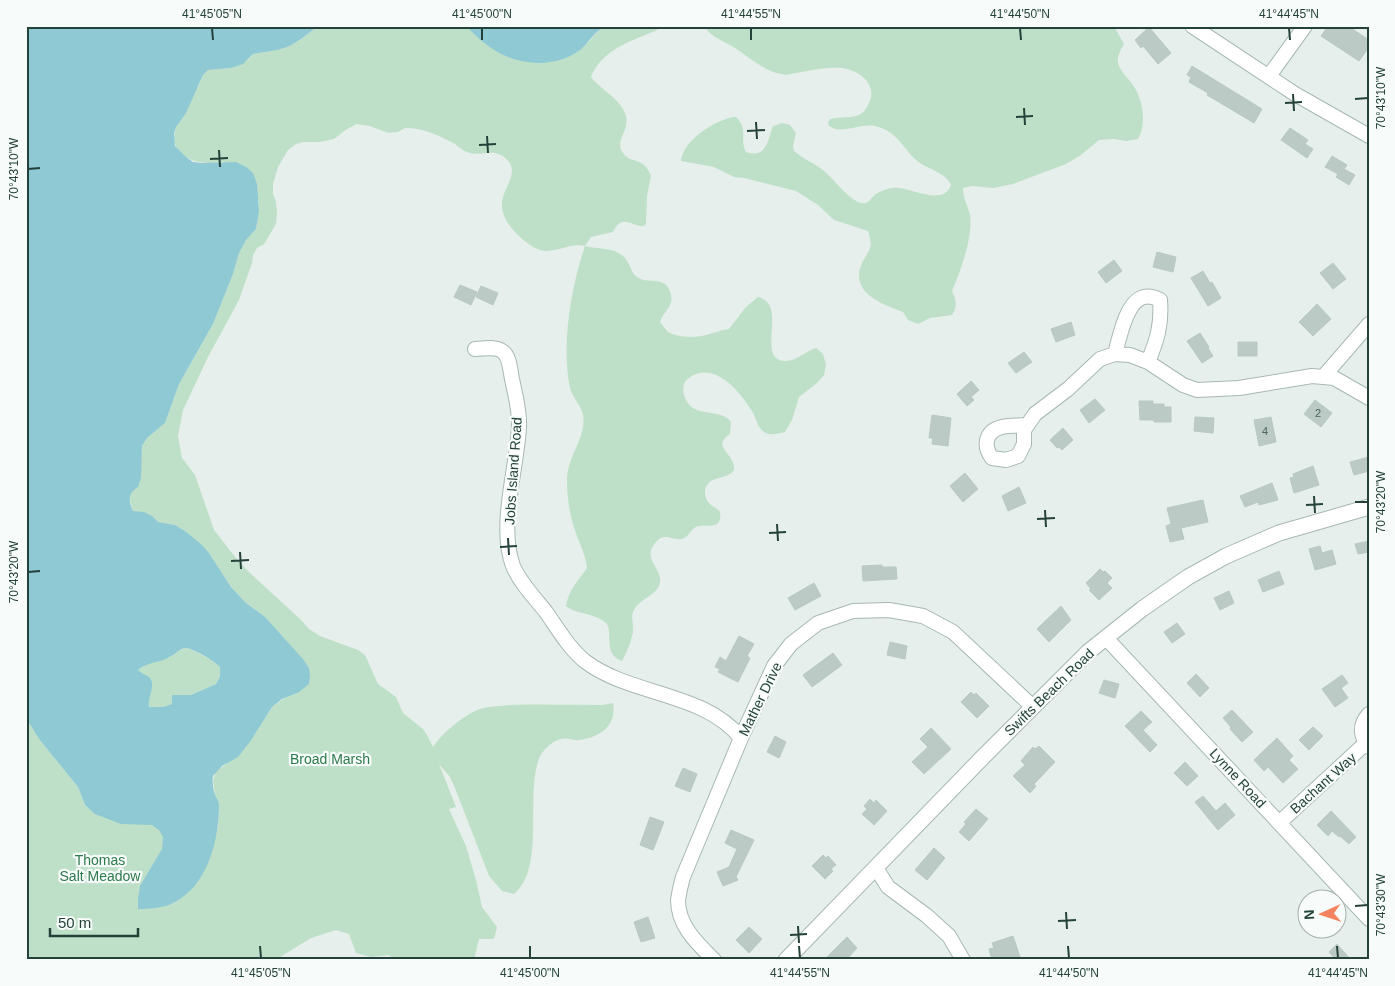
<svg xmlns="http://www.w3.org/2000/svg" width="1395" height="986" font-family="Arial,sans-serif">
<style>
.green{fill:#bfe0c8}
.water{fill:#8ec9d4;fill-rule:evenodd}
.building{fill:#bbcac4;stroke:#b8c9c2}
.lines{fill:none;stroke-linecap:round;stroke-linejoin:round}
.minor-casing{stroke:#a8b8b2;stroke-width:16}
.tertiary-casing{stroke:#a8b8b2;stroke-width:17}
.minor{stroke:#fff;stroke-width:14}
.tertiary{stroke:#fff;stroke-width:15}
.ticks{fill:none;stroke:#24423a;stroke-width:2}
.labels{text-anchor:middle;dominant-baseline:central;stroke-width:4.5;stroke-linejoin:round;paint-order:stroke}
.number-label{font-size:11px;fill:#4a645c}
.street-label{font-size:14px;fill:#24423a;stroke:#f7fbf9}
.park-label{font-size:14px;fill:#2d7a4b;stroke:#f7fbf9}
.neatline{fill:none;stroke:#24423a;stroke-width:2}
.ticks-label{font-size:12px;text-anchor:middle;fill:#24423a}
</style>
<rect width="100%" height="100%" fill="#e6efeb"/>
<!-- green -->
<path class="green" d="M318 26H466C494 51 509 65 548 60 560 59 568 57 578 51 587 45 595 34 603 27L662 26 657 30C632 41 602 49 591 77 601 90 619 98 625 113 632 131 613 140 623 153 631 165 643 155 651 176L647 196 646 224 644 226C630 226 622 213 613 232L591 237 585 246C599 250 618 246 627 261 631 266 631 273 637 277 648 285 664 275 670 291 671 295 672 298 671 302 669 310 663 313 660 322 662 324 665 329 667 331 676 338 696 338 706 335 714 333 721 330 729 329L746 307 758 297C790 304 753 362 787 361 798 360 805 351 816 348L823 354 826 365 824 375 817 383 799 397 792 420 785 432C779 433 772 436 766 433 757 429 757 419 752 411 741 394 720 366 696 374 691 376 686 379 684 384 683 388 683 391 684 395 692 421 719 406 731 422L730 434C710 447 736 454 734 470 727 481 709 474 705 490 705 494 705 498 708 502 711 506 717 508 720 512 723 532 705 523 696 527 690 530 689 537 682 539 673 541 665 532 657 541 640 558 663 569 660 583 657 596 640 598 634 610 630 617 634 624 633 632 631 642 627 652 622 661 602 654 614 632 606 623 593 612 577 615 566 606 569 589 578 581 587 568 586 557 581 547 577 536 570 518 567 499 567 480 567 456 587 437 583 415 581 405 572 397 570 388 561 345 571 287 585 246 567 242 551 258 533 247 519 238 500 220 502 202 504 185 524 169 501 155 490 149 479 157 467 152 463 151 459 147 455 144 438 135 424 128 405 128L398 132 388 133 370 126 357 124 347 129 334 139 320 142H303L296 144 288 150 278 167 273 184V194L276 202 277 213 276 224 264 244 257 248 253 255 252 263 239 300 208 357 183 410 178 436 182 458 195 475 214 530 236 558 250 573 300 619 309 629 320 636 358 650 365 655 378 684 396 697 403 713 423 729 427 735 433 747C441 734 465 714 480 709 489 706 500 706 510 705 541 704 572 705 603 705L613 703C617 725 601 737 580 740 574 741 567 737 561 739 551 741 540 753 538 762 526 799 545 869 514 894L502 891 489 876 455 788 450 777 439 764 456 807 449 809 466 846 476 880 482 907 497 927 494 939H479L474 960H394L389 955 371 957 356 953 349 934 336 930 311 938 275 960H26V718L39 739 78 787 85 805 91 810 154 821 165 833 155 908 175 902 189 892 218 826 219 802 215 795 213 781 216 771 225 765 252 739 272 707 292 693 264 616 246 603 231 587 209 553 185 531 175 525 157 522 152 516 133 511 129 497 142 454V446L147 438 165 423 179 384 213 324 233 274 239 253 246 239 256 229 259 202 224 162C201 166 166 159 176 127L199 85 203 75 208 70 231 68 248 60 253 54 290 46 301 39Z
M704 26H1114L1124 44C1121 49 1117 56 1118 63 1119 70 1129 79 1133 85 1143 99 1147 124 1138 139L1127 141 1113 139 1099 140 1081 155 1066 164 1013 184 993 188 972 186 963 188C963 198 968 206 970 215 973 237 961 270 952 291 956 300 958 306 952 315L930 318 918 324 908 320 903 312C882 304 849 293 862 263 869 249 874 249 868 231L834 220 818 205 796 191 744 178 734 177 714 167 681 161C683 140 714 121 733 117H736C749 129 739 140 746 152 767 159 768 139 773 126L782 123 790 125 796 133 793 146 794 151C803 159 814 163 823 170 833 178 849 200 861 203 869 205 871 197 876 194 883 190 891 187 899 188 913 189 944 206 951 185 945 172 930 170 920 163 903 151 900 132 875 126 860 123 842 135 829 126L828 123 830 119C840 116 853 119 861 114 864 112 866 109 868 105 878 88 864 73 847 69 831 65 803 72 786 75 763 72 749 56 730 45 721 40 710 36 704 26Z
M185 648C193 649 214 661 220 667V676L216 684 191 695H172V704L163 707H149L148 701 151 680 138 670 150 662Z"/>
<!-- water -->
<path class="water" d="M26 26H318L301 39 290 46 277 50 253 54 243 64 231 68 208 70 203 75 186 113 176 127 174 133 175 146 186 157 193 162 202 163 236 162 246 167 253 173 257 184 259 211 256 229 246 240 239 253 233 274 213 324 179 384 165 423 147 438 142 446 141 478 138 487C128 493 128 500 133 511L144 512 152 516 158 522 175 525 185 531 202 545 209 553 231 587 246 603 264 616 303 659 309 668 310 676 309 684 299 692 282 699 272 707 252 739 238 757 222 766 213 776C212 782 213 789 215 795 217 799 219 800 219 805 219 839 208 885 175 902 165 908 150 909 138 909V899L140 886 162 849 163 837 159 830 152 825 121 824 95 814 85 805 78 787 39 739 26 718ZM185 648C193 648 214 661 220 667V676L216 684 191 695H172V704L163 707H149C147 697 157 685 149 677 146 675 141 673 138 670 149 661 161 663 171 656 177 653 179 649 185 648Z
M466 26H609C596 28 590 42 580 50 556 68 520 66 496 51 485 45 475 35 466 26Z"/>
<!-- building -->
<path class="building" d="M1328 26H1348L1369 40V47L1359 61 1321 36Z
M1149 27 1171 53 1158 64 1143 46 1141 48 1135 40Z
M1192 66 1262 109 1254 123 1207 95 1208 93 1189 82 1191 77 1187 75Z
M1290 128 1308 140 1305 144 1313 149 1307 158 1281 140Z
M1332 156 1347 165 1344 169 1355 175 1349 185 1336 177 1338 174 1325 167Z
M1157 252 1176 257 1173 272 1153 267Z
M1114 260 1122 271 1106 283 1098 272Z
M1333 263 1346 279 1333 289 1320 273Z
M1203 271 1210 283 1212 282 1221 298 1208 306 1191 278Z
M460 285 477 292 471 305 454 297Z
M481 286 498 293 493 305 476 297Z
M1317 304 1331 319 1313 336 1299 322Z
M1071 322 1075 335 1056 342 1051 329Z
M1200 333 1209 347 1208 348 1213 356 1202 363 1187 341Z
M1238 342H1257V356H1238Z
M1024 352 1032 362 1016 373 1008 363Z
M971 381 979 390 971 397 974 400 967 406 957 394Z
M1095 399 1105 410 1089 423 1080 410Z
M1315 400 1332 413 1321 427 1304 414Z
M1139 401H1153V404H1164V407H1171V422H1154V420H1140Z
M932 415 951 418 948 446 932 444 933 438H929Z
M1195 417 1214 418 1213 433 1194 431Z
M1271 417 1276 442 1259 446 1254 420Z
M1063 428 1073 440 1062 450 1059 447 1057 448 1050 440Z
M1369 457V471L1354 475 1350 462Z
M1313 466 1319 485 1294 493 1290 478 1294 477 1293 474Z
M965 473 978 489 963 502 950 486Z
M1272 483 1278 500 1259 505 1258 502 1245 507 1240 496Z
M1019 487 1026 503 1008 511 1002 496Z
M1203 500 1208 522 1181 528 1184 539 1170 542 1166 526 1171 524 1167 508Z
M1369 541V552L1358 554 1355 544Z
M1320 546 1322 553 1332 550 1336 564 1315 570 1309 549Z
M882 565V567H896L897 579 863 581 862 566Z
M1100 569 1103 572 1105 571 1112 578 1107 583 1112 588 1099 600 1089 590 1091 589 1086 583Z
M1279 571 1284 584 1263 592 1258 580Z
M814 583 821 596 795 610 788 598Z
M1229 591 1234 603 1220 610 1214 598Z
M1061 606 1071 620 1049 642 1037 629Z
M1177 623 1185 634 1172 643 1164 632Z
M739 636 754 644 747 656 750 658 738 682 718 672 720 669 715 667 720 657 726 661Z
M890 642 907 646 905 659 887 655Z
M833 653 842 665 812 687 803 675Z
M1196 674 1209 688 1200 697 1187 683Z
M1342 675 1348 683 1341 688 1348 698 1335 707 1322 689Z
M1104 680 1119 684 1115 698 1099 693Z
M971 692 974 695 976 693 989 706 977 718 961 702Z
M1232 710 1253 732 1242 742 1230 729 1231 727 1223 718Z
M1141 711 1152 722 1143 730 1157 745 1150 752 1125 726Z
M1313 727 1323 736 1309 750 1299 740Z
M931 728 951 749 924 774 912 762 928 747 920 739Z
M775 736 786 742 779 758 767 752Z
M1277 738 1293 756 1289 760 1298 769 1283 783 1268 767 1264 771 1254 760Z
M1039 746 1055 762 1034 784 1036 786 1030 793 1013 776 1025 765 1021 761 1026 755 1033 747 1035 749Z
M1185 762 1198 776 1187 786 1174 773Z
M683 768 697 774 690 792 675 786Z
M1203 796 1216 811 1225 803 1235 815 1218 830 1195 802Z
M870 799 874 803 876 800 887 811 874 825 862 814 867 809 864 806Z
M976 809 988 819 969 841 959 832 966 824 964 822Z
M1331 811 1356 837 1349 844 1340 836 1339 837 1332 831 1328 836 1317 825Z
M650 817 664 822 653 850 640 845Z
M731 830 754 840 736 877 738 880 723 886 717 872 729 867 737 849 725 843Z
M934 848 945 858 927 880 915 870Z
M823 855 826 858 828 856 836 865 831 869 833 871 825 879 812 866Z
M648 917 655 938 641 942 634 922Z
M749 927 762 939 749 953 736 940Z
M1013 936 1021 960H992L989 949 994 948 992 943Z
M847 937 857 948 846 960H824Z
M1337 944 1351 960H1336L1329 952Z"/>
<g class="lines">
<!-- minor casing -->
<g class="minor-casing">
<path id="minor" d="M1192 26 1295 94 1369 136
M1269 76 1305 26
M475 349C483 349 495 346 502 351 510 356 510 370 512 379 515 394 520 411 519 427 517 469 498 525 513 566 520 583 535 598 546 612 558 629 570 650 586 662 632 696 704 692 741 738
M1115 354 1130 355 1148 362
M1323 377 1369 324
M1027 425C1019 426 1010 425 1002 427 985 431 983 446 992 458L1006 460 1018 456 1024 444V430L1035 414 1068 389 1100 359 1115 354C1121 332 1129 283 1160 300 1162 325 1157 340 1148 362L1183 385 1197 390 1239 388 1312 376 1334 378 1369 398
M1106 638 1369 919
M1369 714C1359 725 1360 736 1369 747
M1279 823 1366 743
M876 868 888 887 927 916 949 936 963 960
M714 960C697 943 678 926 678 900 679 893 681 884 683 877L741 738 774 666 791 644 818 623 853 611 889 610 923 616 953 632 1033 707"/>
</g>
<!-- tertiary casing -->
<g class="tertiary-casing">
<path id="tertiary" d="M786 960 981 759 1088 652 1142 609 1188 577 1226 556 1279 533 1369 507"/>
</g>
<!-- minor -->
<use href="#minor" class="minor"/>
<!-- tertiary -->
<use href="#tertiary" class="tertiary"/>
</g>
<!-- ticks -->
<path class="ticks" d="M212 28 213 40M482 28V40M751 28V40M1020 28 1021 40M1289 28 1290 40M1293 94 1294 111M1355 99 1368 98M1285 103 1302 102M1024 108 1025 125M1016 117 1033 116M756 122 757 139M747 131 765 130M487 136 488 153M479 145 496 144M219 150 220 167M210 159 228 158M28 169 40 168M1314 496 1315 513M1355 502H1368M1306 505 1323 504M1045 510 1046 527M1037 519 1055 518M777 524 778 541M769 533 786 532M508 538 509 555M500 547 517 546M240 552 241 569M231 561 249 560M28 572 40 571M1355 906 1368 905M1066 912 1067 929M1058 921 1076 920M798 926 799 943M790 935 807 934M260 946 261 958M530 946V958M799 946 800 958M1068 946 1069 958M1337 946 1338 958"/>
<g class="labels">
<!-- number labels -->
<g class="number-label">
<text x="1318" y="413">2</text>
<text x="1265" y="431">4</text>
</g>
<!-- street labels -->
<g class="street-label">
<text transform="translate(513 471) rotate(-86)">Jobs Island Road</text>
<text transform="translate(1049 692) rotate(-44)">Swifts Beach Road</text>
<text transform="translate(760 699) rotate(-64)">Mather Drive</text>
<text transform="translate(1238 778) rotate(47)">Lynne Road</text>
<text transform="translate(1323 783) rotate(-42)">Bachant Way</text>
</g>
<!-- park labels -->
<g class="park-label">
<text x="330" y="759">Broad Marsh</text>
<text x="100" y="860">Thomas<tspan x="100" dy="16">Salt Meadow</tspan></text>
</g>
</g>
<!-- border -->
<rect width="1395" height="986" fill="none" stroke="#f7fbf9" stroke-width="55"/>
<!-- north arrow -->
<g transform="translate(1322 914) rotate(267)"><circle r="24" fill="#f7fbf9" stroke="#a3b1ad"/>
<path d="M0-4L9 19L0 12L-9 19Z" fill="#f4845f"/>
<text y="-8" font-size="14" font-weight="bold" text-anchor="middle" fill="#24423a">N</text>
</g>
<!-- scale -->
<path d="M50 928v8h88v-8" fill="none" stroke="#24423a" stroke-width="2.5"/>
<text x="58" y="928" font-size="15" fill="#24423a" stroke="#f7fbf9" stroke-width="4" paint-order="stroke">50 m</text>
<rect x="28" y="28" width="1340" height="930" class="neatline"/>
<g class="ticks-label">
<text x="212" y="18">41°45'05"N</text>
<text x="482" y="18">41°45'00"N</text>
<text x="751" y="18">41°44'55"N</text>
<text x="1020" y="18">41°44'50"N</text>
<text x="1289" y="18">41°44'45"N</text>
<text transform="translate(1381 98) rotate(-90)" y="4">70°43'10"W</text>
<text transform="translate(14 169) rotate(-90)" y="4">70°43'10"W</text>
<text transform="translate(1381 502) rotate(-90)" y="4">70°43'20"W</text>
<text transform="translate(14 572) rotate(-90)" y="4">70°43'20"W</text>
<text transform="translate(1381 905) rotate(-90)" y="4">70°43'30"W</text>
<text x="261" y="977">41°45'05"N</text>
<text x="530" y="977">41°45'00"N</text>
<text x="800" y="977">41°44'55"N</text>
<text x="1069" y="977">41°44'50"N</text>
<text x="1338" y="977">41°44'45"N</text>
</g>
</svg>
